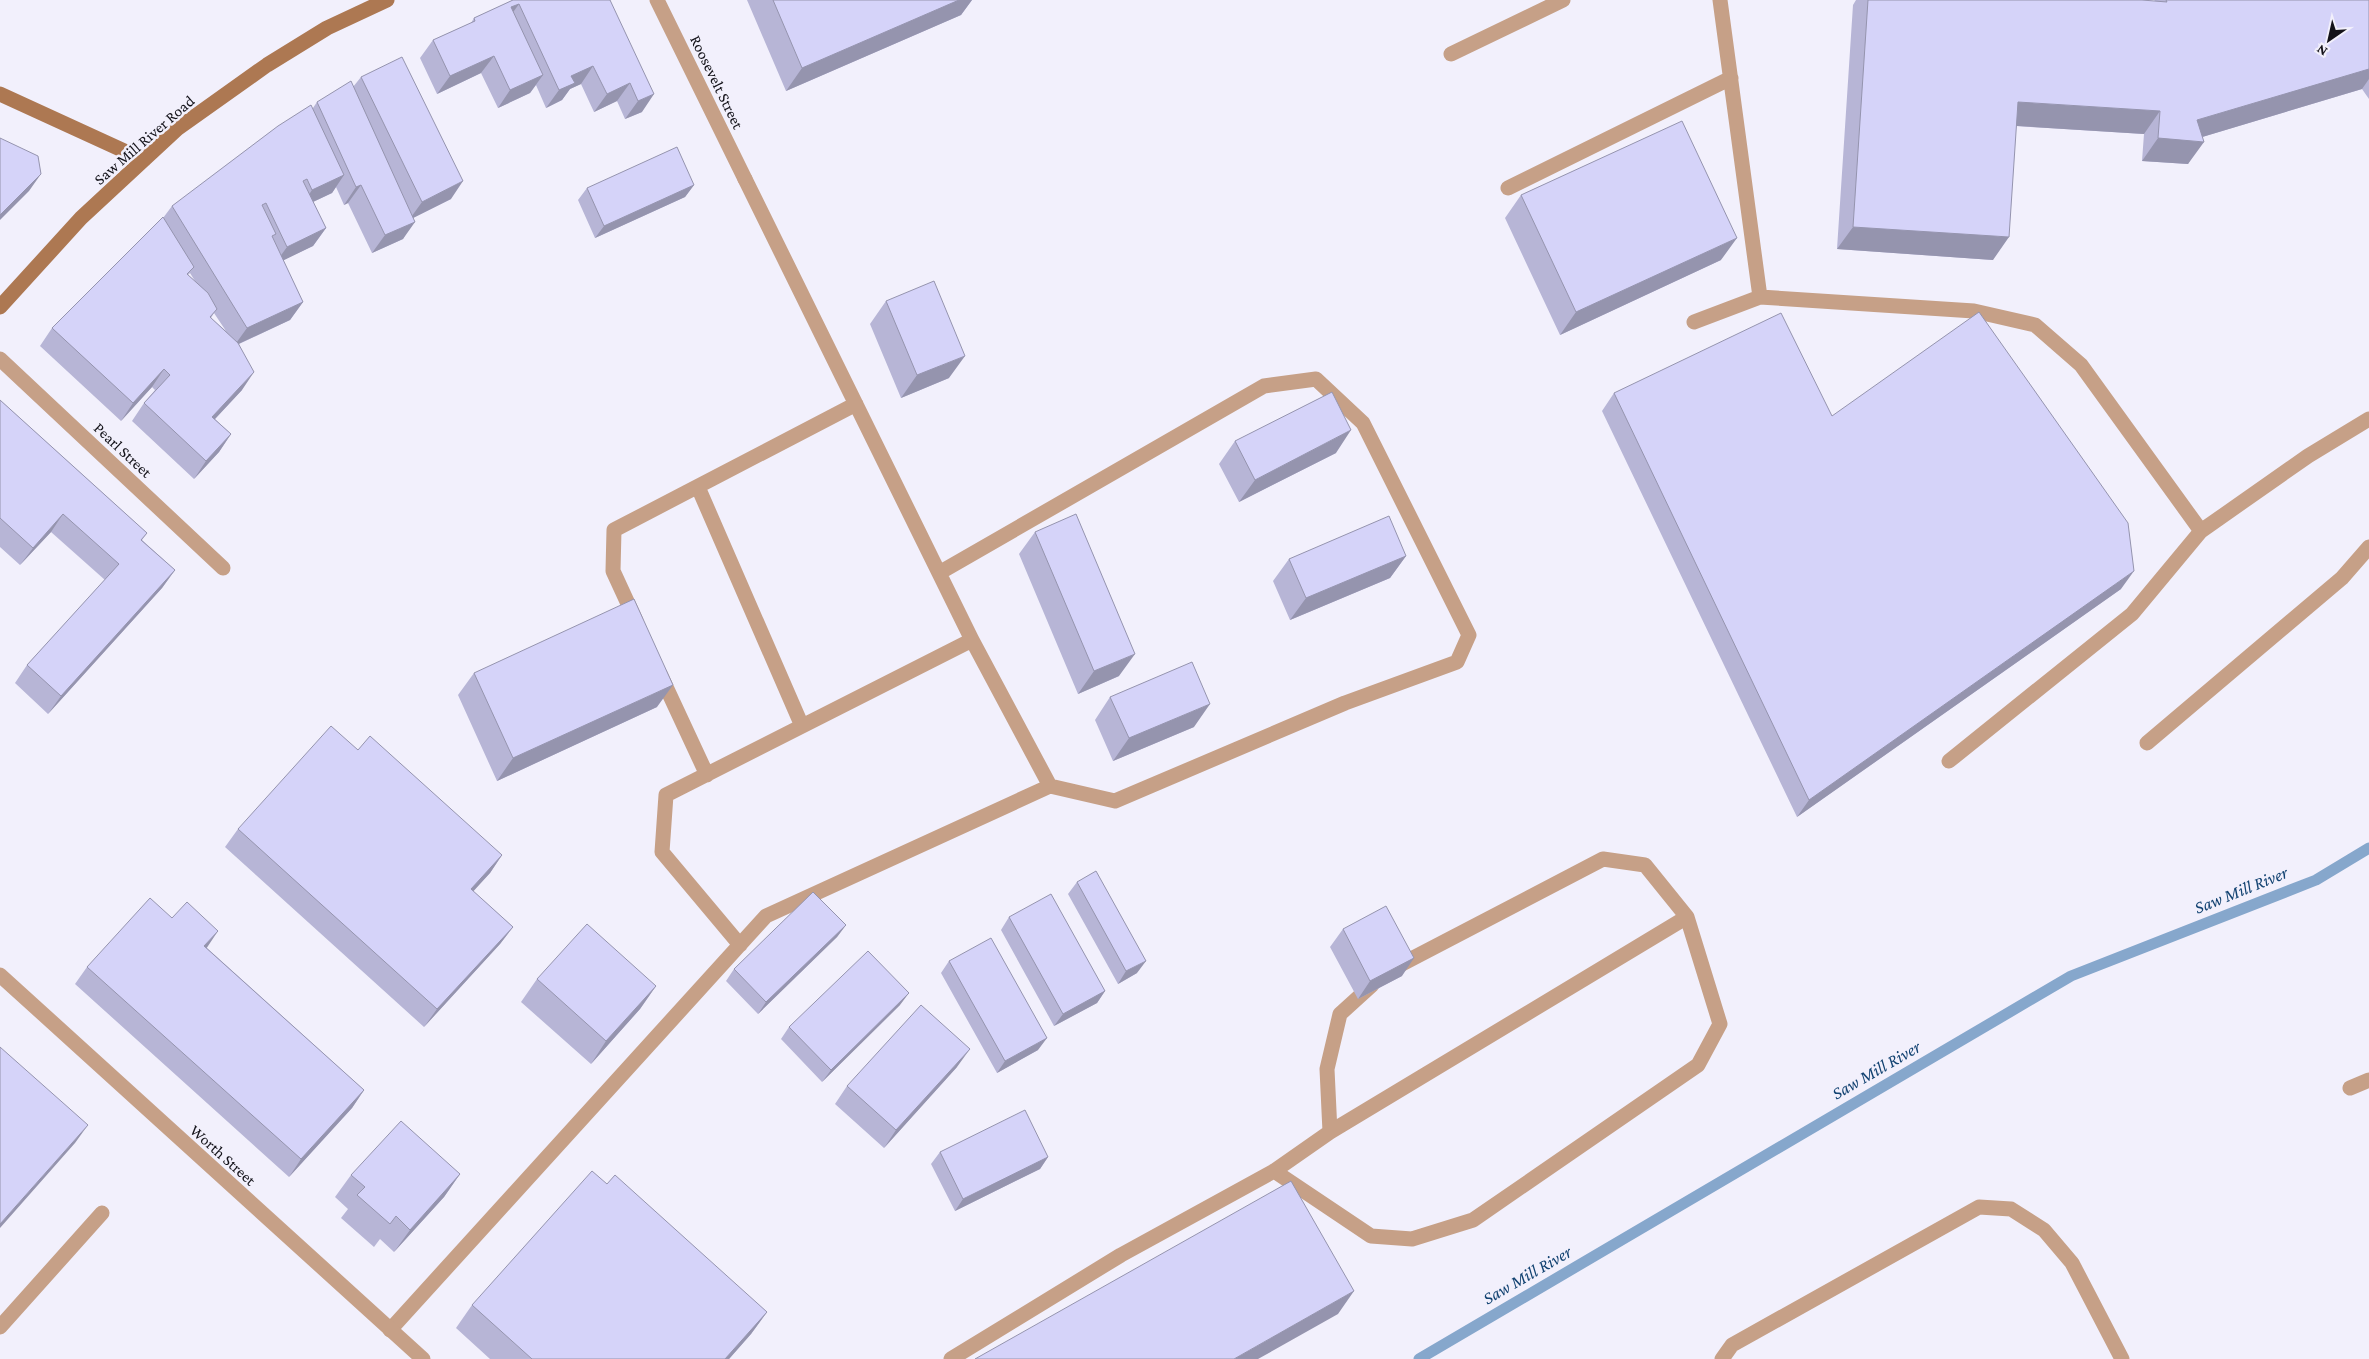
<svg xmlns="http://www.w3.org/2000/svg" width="2369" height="1359" font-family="'Crimson Pro',serif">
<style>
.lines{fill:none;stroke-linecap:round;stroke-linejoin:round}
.stream{stroke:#86a7cc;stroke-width:11}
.lane{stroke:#c6a087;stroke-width:15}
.street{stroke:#c6a087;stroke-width:15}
.secondary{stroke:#ad7852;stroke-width:15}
.wall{fill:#b7b5d6;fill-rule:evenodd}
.shaded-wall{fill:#9594ae}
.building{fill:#d5d3f9;stroke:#9594ae}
.labels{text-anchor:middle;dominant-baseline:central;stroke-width:5;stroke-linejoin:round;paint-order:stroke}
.street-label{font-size:16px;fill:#14131a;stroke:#f2f0fc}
.water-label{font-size:18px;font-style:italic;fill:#134372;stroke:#f2f0fc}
</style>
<rect width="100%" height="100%" fill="#f2f0fc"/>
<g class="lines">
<!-- stream -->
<path class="stream" d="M1419 1359 2071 976 2316 880 2369 848"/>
<!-- lane -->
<path class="lane" d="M1720 0 1760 297
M1451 54 1563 0
M745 179 972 640 1050 786
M1508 188 1731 78
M1694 322 1760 297 1974 311 2035 325 2081 365 2201 531
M698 487 802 726
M636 621 613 571 614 530 856 404
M660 674 707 775
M2147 743 2342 578 2369 547
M1949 761 2132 614 2201 531 2308 456 2369 419
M740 945 662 852 666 795 972 640
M2350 1088 2369 1080
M1330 1132 1327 1069 1340 1014 1372 985
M1274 1171 1371 1236 1412 1239 1473 1220 1698 1065 1720 1024 1687 917 1645 865 1603 859 1396 967
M0 1327 102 1213
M390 1330 766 916 1050 786 1115 801 1345 703 1457 662 1469 635 1363 423 1316 379 1264 386 939 573
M951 1359 1121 1255 1274 1171 1330 1132 1687 917
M1722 1359 1732 1345 1979 1207 2011 1209 2044 1230 2072 1263 2122 1359"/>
<!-- street -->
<path class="street" d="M657 0 745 179
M0 359 223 568
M0 975 423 1359"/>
<!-- secondary -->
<path class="secondary" d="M0 94 144 160
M0 307 81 218 177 129 267 65 327 28 387 0"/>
</g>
<!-- wall -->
<path class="wall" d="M513 0H610L642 112 625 119 617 101 594 112 581 84 570 89 562 100 546 108 536 85 530 93 498 108 481 73 437 94 420 58 433 40 471 23 474 18Z
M747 0H972L961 15 786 91Z
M1856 0H2142L2154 1 2155 0H2369V99L2362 89 2202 137 2188 164 2142 161 2144 134 2016 126 1993 260 1837 249 1853 5Z
M361 77 451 199 413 218 403 239 372 253 348 203 344 205 336 187 332 193 313 202 326 228 313 246 283 260 303 302 290 320 239 344 242 390 215 419 231 434 219 452 194 479 132 421 144 403 155 390 152 387 121 421 40 346 52 328 163 218 172 206 313 108 317 102 353 87ZM190 273 195 281 188 275ZM214 313 226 331 211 318Z
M694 185 685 197 595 238 578 200 587 188Z
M1521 195 1721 260 1560 335 1505 218Z
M886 301 949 378 901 398 870 324Z
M1614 393 1832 416 2121 589 1797 817 1602 411Z
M0 400 147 533 142 540 175 570 162 588 48 714 15 683 27 665 105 580 51 532 20 565 0 547Z
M1235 441 1336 453 1239 502 1219 464Z
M1035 532 1119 676 1078 694 1019 554Z
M1406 556 1390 578 1290 620 1273 581 1289 559Z
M474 673 657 707 497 781 458 695Z
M1110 697 1194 727 1113 761 1095 720Z
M358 750 502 855 490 873 473 891 513 927 500 944 424 1027 225 847 238 829Z
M1077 882 1137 973 1118 984 1068 894Z
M1009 917 1105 991 1097 1003 1054 1026 1001 930Z
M846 925 837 937 758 1014 726 981 734 969Z
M1343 929 1402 976 1358 999 1330 947Z
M207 948 364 1090 352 1108 289 1177 75 984 87 967Z
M949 961 1038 1050 997 1073 941 973Z
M537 979 656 986 640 1009 591 1064 521 1002Z
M900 1005 822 1082 781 1039 789 1027Z
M957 1067 884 1148 835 1104 847 1086Z
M940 1152 1048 1157 1040 1169 955 1211 931 1164Z
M460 1174 444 1197 394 1252 380 1239 374 1247 341 1218 348 1209 335 1197 351 1175Z
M607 1184 767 1312 751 1334 729 1359H490L456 1328 472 1305Z"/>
<!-- shaded-wall -->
<path class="shaded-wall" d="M959 0H972L961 15 786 91 802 68Z
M519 4 506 22 511 7Z
M494 56 481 73 437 94 450 76Z
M593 66 581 84 570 89 562 100 546 108 559 90 571 76Z
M2369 69V79L2362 89 2189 141 2204 142 2188 164 2142 161 2158 138 2197 120Z
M543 75 530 93 498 108 510 90Z
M630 83 617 101 594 112 607 94Z
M654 94 642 112 625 119 638 101Z
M2018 102 2160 111 2144 134 2002 125Z
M41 174 29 191 0 220V215Z
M344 175 332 193 300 208 312 190Z
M463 181 451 199 409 220 422 202Z
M361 185 348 203 344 205 356 187Z
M694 185 685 197 595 238 604 226Z
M415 222 403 239 372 253 385 235Z
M1853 227 2009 237 1993 260 1837 249Z
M326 228 313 246 274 265 287 247Z
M1737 238 1721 260 1560 335 1576 312Z
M303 302 290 320 234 346 247 328Z
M965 356 949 378 901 398 917 375Z
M164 369 152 387 121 421 133 403Z
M254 372 242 390 200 435 212 417Z
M1351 430 1336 453 1239 502 1255 480Z
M231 434 219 452 194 479 206 461Z
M63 514 51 532 20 565 33 548Z
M1406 556 1390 578 1290 620 1306 598Z
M175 570 162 588 48 714 61 696Z
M2134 571 2121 589 1797 817 1809 800Z
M1135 654 1119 676 1078 694 1094 671Z
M673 685 657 707 497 781 513 758Z
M1210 704 1194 727 1113 761 1129 738Z
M502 855 490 873 459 907 471 889Z
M846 925 837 937 758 1014 766 1002Z
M513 927 500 944 424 1027 437 1009Z
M218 931 206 949 204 946Z
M1414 958 1402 976 1358 999 1370 981Z
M1146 961 1137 973 1118 984 1126 971Z
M656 986 640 1009 591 1064 606 1041Z
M1105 991 1097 1003 1054 1026 1063 1014Z
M909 993 900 1005 822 1082 831 1070Z
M1047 1038 1038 1050 997 1073 1005 1061Z
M970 1049 957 1067 884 1148 896 1130Z
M364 1090 352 1108 289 1177 301 1159Z
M88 1125 75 1143 0 1228V1224Z
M1048 1157 1040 1169 955 1211 963 1199Z
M460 1174 444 1197 394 1252 410 1230Z
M1354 1291 1338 1314 1258 1359H1234Z
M767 1312 751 1334 729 1359H725Z"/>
<!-- building -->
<path class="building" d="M513 0H610L654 94 638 101 630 83 607 94 593 66 571 76 575 83 559 90 519 4 511 7 543 75 510 90 494 56 450 76 433 40 475 21 474 18Z
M773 0H959L802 68Z
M1868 0H2142L2167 2 2166 0H2369V69L2197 120 2204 142 2158 138 2160 111 2018 102 2009 237 1853 227Z
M402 57 463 181 422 202 361 77Z
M351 81 415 222 385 235 361 185 356 187 317 102Z
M311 105 344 175 312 190 307 179 303 181 326 228 287 247 266 203 262 205 276 234 272 236 303 302 247 328 172 206 278 126Z
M1682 121 1737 238 1576 312 1521 195Z
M0 138 38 156 41 174 0 215Z
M677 147 694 185 604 226 587 188Z
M163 217 194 267 187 274 208 293 217 309 210 317 238 343 254 372 212 417 231 434 206 461 144 403 170 375 164 369 133 403 52 328Z
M934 281 965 356 917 375 886 301Z
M1979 312 2128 523 2134 571 1809 800 1614 393 1781 313 1832 416Z
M1332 392 1351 430 1255 480 1235 441Z
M0 400 147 533 141 540 175 570 61 696 27 665 119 564 63 514 33 548 0 518Z
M1076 514 1135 654 1094 671 1035 532Z
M1389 516 1406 556 1306 598 1289 559Z
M634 599 673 685 513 758 474 673Z
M1192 662 1210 704 1129 738 1110 697Z
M331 726 358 750 370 736 502 855 471 889 513 927 437 1009 238 829Z
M1096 871 1146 961 1126 971 1077 882Z
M813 892 846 925 766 1002 734 969Z
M1051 894 1105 991 1063 1014 1009 917Z
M150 898 172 918 187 902 218 931 204 946 364 1090 301 1159 87 967Z
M1386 906 1414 958 1370 981 1343 929Z
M587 924 656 986 606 1041 537 979Z
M991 938 1047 1038 1005 1061 949 961Z
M868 951 909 993 831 1070 789 1027Z
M921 1005 970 1049 896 1130 847 1086Z
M0 1047 88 1125 0 1224Z
M1025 1110 1048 1157 963 1199 940 1152Z
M401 1121 460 1174 410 1230 396 1216 390 1224 357 1195 365 1187 351 1175Z
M592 1171 607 1184 615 1175 767 1312 725 1359H532L472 1305Z
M1291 1181 1354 1291 1234 1359H975Z"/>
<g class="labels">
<!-- street labels -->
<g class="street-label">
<text transform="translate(717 82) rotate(64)">Roosevelt Street</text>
<text transform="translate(144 140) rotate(-41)">Saw Mill River Road</text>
<text transform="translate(123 450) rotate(43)">Pearl Street</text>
<text transform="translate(223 1155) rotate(42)">Worth Street</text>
</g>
<!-- water labels -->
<g class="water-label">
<text transform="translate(2241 890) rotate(-22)">Saw Mill River</text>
<text transform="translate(1876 1070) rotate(-30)">Saw Mill River</text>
<text transform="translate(1527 1275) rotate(-30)">Saw Mill River</text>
</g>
</g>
<!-- north arrow -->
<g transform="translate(2329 40) rotate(214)" stroke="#f2f0fc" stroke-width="4" paint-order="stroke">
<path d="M0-4L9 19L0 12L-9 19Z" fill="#14131a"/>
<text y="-8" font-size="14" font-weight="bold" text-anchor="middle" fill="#14131a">N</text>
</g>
</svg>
